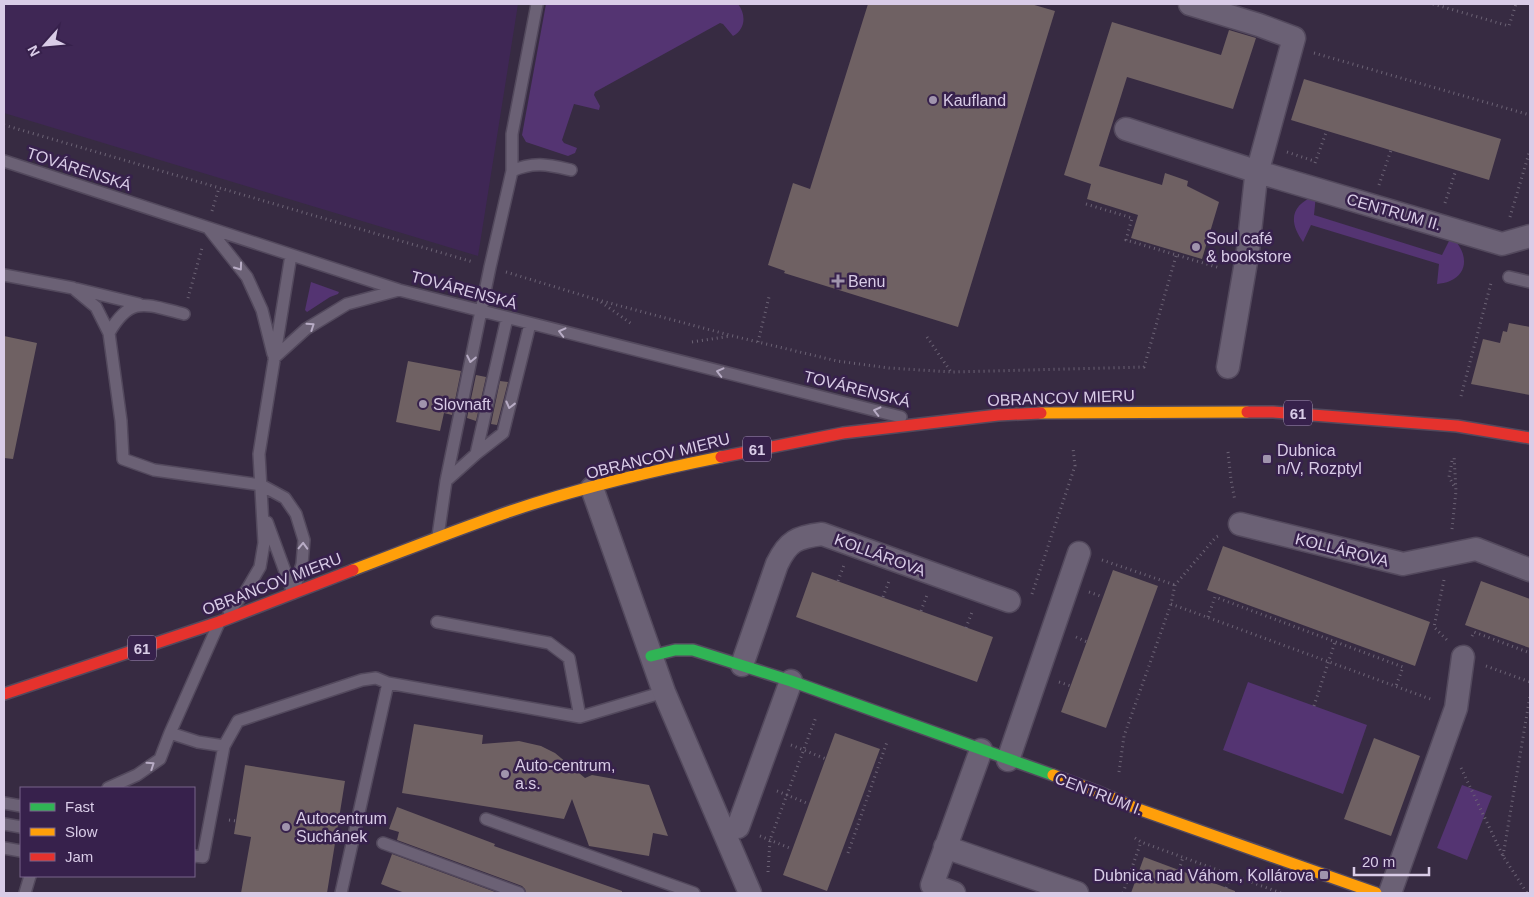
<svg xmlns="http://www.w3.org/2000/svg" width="1534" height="897" font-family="Helvetica,sans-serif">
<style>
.built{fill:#3f2755}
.green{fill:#543472}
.building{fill:#6f6163}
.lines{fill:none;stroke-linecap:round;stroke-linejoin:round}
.lane-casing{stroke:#53495d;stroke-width:14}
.street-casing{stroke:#53495d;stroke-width:25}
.fast-casing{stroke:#53495d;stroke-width:14}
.slow-casing{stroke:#53495d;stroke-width:14}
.jam-casing{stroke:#53495d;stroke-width:14}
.path{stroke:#6c6375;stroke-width:3;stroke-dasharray:1 4;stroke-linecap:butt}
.lane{stroke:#6b6175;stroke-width:11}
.street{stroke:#6b6175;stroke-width:22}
.fast{stroke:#30b455;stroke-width:11}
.slow{stroke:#ff9f0a;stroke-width:11}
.jam{stroke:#e5322d;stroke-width:11}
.oneway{stroke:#b8acc5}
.poi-dot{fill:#a094ad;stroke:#37214c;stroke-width:2}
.labels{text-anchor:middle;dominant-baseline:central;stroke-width:5;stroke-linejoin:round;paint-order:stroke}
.shield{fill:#37214c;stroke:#a899b8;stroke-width:1}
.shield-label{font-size:15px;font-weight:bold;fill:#d9cce7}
.poi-label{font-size:16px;fill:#d9cce7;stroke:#37214c;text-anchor:start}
.street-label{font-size:16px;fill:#d9cce7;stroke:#37214c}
</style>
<rect width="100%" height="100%" fill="#372b42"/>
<!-- built -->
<path class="built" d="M4 4H518L478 256 4 113Z"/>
<!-- green -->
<path class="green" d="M546 4H738C746 14 746 29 733 36L723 24 720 23 595 92 594 95 600 106 599 110 574 104 562 140 564 143 577 148 575 153 568 156 526 142 522 135Z
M1316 195 1314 215 1442 255 1451 237C1466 249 1471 272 1450 281 1446 283 1441 283 1437 284L1439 264 1311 225 1303 242C1288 221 1291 205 1316 195Z
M311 282 339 292 338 294 330 297 307 312 305 310Z
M1248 682 1367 725 1343 794 1223 750Z
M1462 785 1492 796 1467 860 1437 848Z"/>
<!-- building -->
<path class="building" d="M868 4H1031L1055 11 958 327 784 273 785 271 768 265 793 183 810 189Z
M1112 22 1221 55 1229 30 1256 38 1233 109 1127 77 1099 166 1162 185 1165 173 1188 181 1187 186 1219 202 1202 259 1131 238 1138 215 1087 199 1091 184 1064 175Z
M1304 79 1501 139 1489 180 1291 120Z
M1509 323 1530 327V395L1471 384 1483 339 1500 343 1503 331 1507 332Z
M4 336 37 343 13 459 4 458Z
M408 361 461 371 452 415 444 413 440 431 396 422Z
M476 375 486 377 476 421 467 418Z
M500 381 508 382 497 425 491 424Z
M1223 546 1430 622 1415 666 1207 590Z
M1113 570 1158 586 1106 728 1061 712Z
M812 572 993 637 977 682 796 617Z
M1481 581 1530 599V648L1465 625Z
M414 724 483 735 482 744 519 741 541 746 555 753 585 778 592 775 649 785 668 836 653 833 649 856 589 846 572 799 564 819 402 793Z
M835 733 880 749 827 891 783 875Z
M1374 738 1420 756 1391 836 1344 819Z
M245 765 345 781 327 893H241L251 837 234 834Z
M397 807 495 844 494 846 622 891V893H526L525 889 522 886 397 840 399 832 389 829Z
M392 854 498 893H405L391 888 381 884Z
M1144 857 1235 891V893H1131Z"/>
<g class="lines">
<!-- lane casing -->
<g class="lane-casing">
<path id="lane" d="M4 161 399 290 901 417
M512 171C534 161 549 165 571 170
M209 229 247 277 262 310 273 354
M4 275 73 288 96 307 109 333 121 421 123 459 154 470 261 485 285 498 296 514 304 540 302 564 294 590
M1509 277 1530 282
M77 289 139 304
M109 333C131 294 147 305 184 314
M274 358 306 329 347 304 399 290
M476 454 503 433 530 324
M446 481 476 454 507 318
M267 522 293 593
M438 536 446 481 490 267 512 171V134L537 4
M229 611 246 591 260 567 264 543 259 454 291 255
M437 622 549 643 569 658 580 717
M388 683 580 717 664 692
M170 733 198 742 224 746 238 721 362 680 376 678 388 683 341 893
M108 788 137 775 160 759 170 733 218 625
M4 803 21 806
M486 819 694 893
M4 824 21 827
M383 843 519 893
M4 848 21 851
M194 856 203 857 224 746
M25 893 30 876"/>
</g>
<!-- street casing -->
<g class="street-casing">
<path id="street" d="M1190 4 1259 25 1294 38 1256 177 1248 250 1228 367
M1126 129 1258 172 1502 244 1530 236
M592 488 664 692 750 893
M1240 524 1403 564 1476 549 1530 570
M742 665 777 564C788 541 797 537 822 534L1009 601
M1008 760 1079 553
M738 827 791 681
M945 847 1077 893
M954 893 932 885 981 750
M1390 893 1456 708 1463 657"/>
</g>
<!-- fast casing -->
<g class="fast-casing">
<path id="fast" d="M651 656 675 650H693L791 681 1053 775"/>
</g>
<!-- slow casing -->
<g class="slow-casing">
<path id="slow" d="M1041 413 1247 412
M353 570C406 550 458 529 511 511 579 488 651 471 721 457
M1053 775 1096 791 1138 809 1376 893"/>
</g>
<!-- jam casing -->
<g class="jam-casing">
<path id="jam" d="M1247 412H1273L1457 426 1530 438
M721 457 843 433 998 415 1041 413
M4 694 219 622 353 570"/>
</g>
<!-- path -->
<path class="path" d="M1433 4 1509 26 1516 4
M1314 53 1530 115
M4 125 473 262
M1287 152 1314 161
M1315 163 1327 130
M1379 185 1391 150
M1445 203 1456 170
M1086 204 1132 218 1126 240 1220 268
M212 211 219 188
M1510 217 1530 150
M506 272 598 300 733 336 837 361 889 368 952 372 1144 367 1176 256
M188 298 202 248
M601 302 633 325
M927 337 951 372
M692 342 731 336
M758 342 769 297
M1461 396 1491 283
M1228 452 1231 480 1235 501
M1452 461 1449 477 1455 488
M1452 529 1456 491 1454 455
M1102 560 1175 585
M1444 580 1434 627 1447 640
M838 581 844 565
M1089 592 1103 597
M1032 594 1075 466 1073 448
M883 597 889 581
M1171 604 1433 700
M921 611 927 595
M1208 617 1215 597 1403 667 1396 686
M966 628 972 612
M1472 636 1474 632 1530 653
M1076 637 1087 642
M1486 666 1530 682
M1059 682 1071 686
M1314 706 1335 642
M791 745 826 759
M1461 768 1503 856 1527 893
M1119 772 1124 736 1171 604 1175 585 1216 537 1220 535
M777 791 809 804
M229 820 236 821
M760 836 792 849
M1135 838 1141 842 1281 893
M848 853 887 742
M1503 856 1530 696
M1179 870 1183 857
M768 872 770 840 816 717
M1226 888 1231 875
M1123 893 1141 842"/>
<!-- lane -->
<use href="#lane" class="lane"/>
<!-- street -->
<use href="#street" class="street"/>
<!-- fast -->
<use href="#fast" class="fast"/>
<!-- slow -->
<use href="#slow" class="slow"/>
<!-- jam -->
<use href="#jam" class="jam"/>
</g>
<!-- one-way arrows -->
<defs><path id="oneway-chevron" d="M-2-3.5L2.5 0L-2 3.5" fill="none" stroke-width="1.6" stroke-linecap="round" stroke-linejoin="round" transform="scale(1.25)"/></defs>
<g class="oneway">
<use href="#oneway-chevron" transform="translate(239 267) rotate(54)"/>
<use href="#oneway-chevron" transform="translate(311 326) rotate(-34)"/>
<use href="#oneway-chevron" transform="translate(562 332) rotate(-166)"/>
<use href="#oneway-chevron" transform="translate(471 359) rotate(102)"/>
<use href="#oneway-chevron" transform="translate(720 372) rotate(-166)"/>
<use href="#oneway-chevron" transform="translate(510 405) rotate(104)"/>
<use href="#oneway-chevron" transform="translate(877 411) rotate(-166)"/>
<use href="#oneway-chevron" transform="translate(303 546) rotate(-88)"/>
<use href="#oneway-chevron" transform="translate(151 765) rotate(-34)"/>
</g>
<!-- markers -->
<g class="poi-dot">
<circle cx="933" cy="100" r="5"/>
<circle cx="1196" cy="247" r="5"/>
<path d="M835.5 273.5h5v5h5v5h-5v5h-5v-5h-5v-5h5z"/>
<circle cx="423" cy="404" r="5"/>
<rect x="1262" y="454" width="10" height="10" rx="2.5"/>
<circle cx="505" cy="774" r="5"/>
<circle cx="286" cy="827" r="5"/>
<rect x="1319" y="870" width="10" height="10" rx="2.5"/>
</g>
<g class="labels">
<!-- shield labels -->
<g class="shield">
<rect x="1284" y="400.5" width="28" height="25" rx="4"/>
<rect x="743" y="436.5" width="28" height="25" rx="4"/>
<rect x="128" y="635.5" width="28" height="25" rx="4"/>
</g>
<g class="shield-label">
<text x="1298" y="413">61</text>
<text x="757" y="449">61</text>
<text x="142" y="648">61</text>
</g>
<!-- poi labels -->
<g class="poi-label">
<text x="943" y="100">Kaufland</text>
<text x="1206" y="238">Soul café<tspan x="1206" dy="18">&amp; bookstore</tspan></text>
<text x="848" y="281">Benu</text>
<text x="433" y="404">Slovnaft</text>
<text x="1277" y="450">Dubnica<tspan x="1277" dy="18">n/V, Rozptyl</tspan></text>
<text x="515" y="765">Auto-centrum,<tspan x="515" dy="18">a.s.</tspan></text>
<text x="296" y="818">Autocentrum<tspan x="296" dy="18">Suchánek</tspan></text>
<text x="1314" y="875" text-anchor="end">Dubnica nad Váhom, Kollárova</text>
</g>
<!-- street labels -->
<g class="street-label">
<text transform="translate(79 169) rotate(18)">TOVÁRENSKÁ</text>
<text transform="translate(1394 212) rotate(16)">CENTRUM II.</text>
<text transform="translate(464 290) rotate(15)">TOVÁRENSKÁ</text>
<text transform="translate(857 389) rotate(14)">TOVÁRENSKÁ</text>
<text transform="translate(1061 398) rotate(-2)">OBRANCOV MIERU</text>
<text transform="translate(658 456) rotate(-14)">OBRANCOV MIERU</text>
<text transform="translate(1342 550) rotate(14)">KOLLÁROVA</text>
<text transform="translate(880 555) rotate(20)">KOLLÁROVA</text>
<text transform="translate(272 584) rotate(-21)">OBRANCOV MIERU</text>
<text transform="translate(1099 794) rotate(21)">CENTRUM I.</text>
</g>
</g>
<!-- border -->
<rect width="1534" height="897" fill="none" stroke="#d9cce7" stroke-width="10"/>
<!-- legend -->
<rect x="20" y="787" width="175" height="90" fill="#37214c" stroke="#78658a"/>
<rect x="30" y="803" width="25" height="8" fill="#30b455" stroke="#78658a"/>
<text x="65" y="812" font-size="15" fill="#d9cce7">Fast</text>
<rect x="30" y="828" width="25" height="8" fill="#ff9f0a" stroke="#78658a"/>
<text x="65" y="837" font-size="15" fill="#d9cce7">Slow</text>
<rect x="30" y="853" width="25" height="8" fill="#e5322d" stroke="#78658a"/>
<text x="65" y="862" font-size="15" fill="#d9cce7">Jam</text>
<!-- north arrow -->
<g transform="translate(45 45) rotate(243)" stroke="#37214c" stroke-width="4" paint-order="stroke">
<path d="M0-4L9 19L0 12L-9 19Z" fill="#d9cce7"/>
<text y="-8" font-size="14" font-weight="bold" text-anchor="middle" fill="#d9cce7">N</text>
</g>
<!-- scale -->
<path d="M1354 867v8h75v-8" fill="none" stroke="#d9cce7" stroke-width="2.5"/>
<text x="1362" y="867" font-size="15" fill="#d9cce7" stroke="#37214c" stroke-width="4" paint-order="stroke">20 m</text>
</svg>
